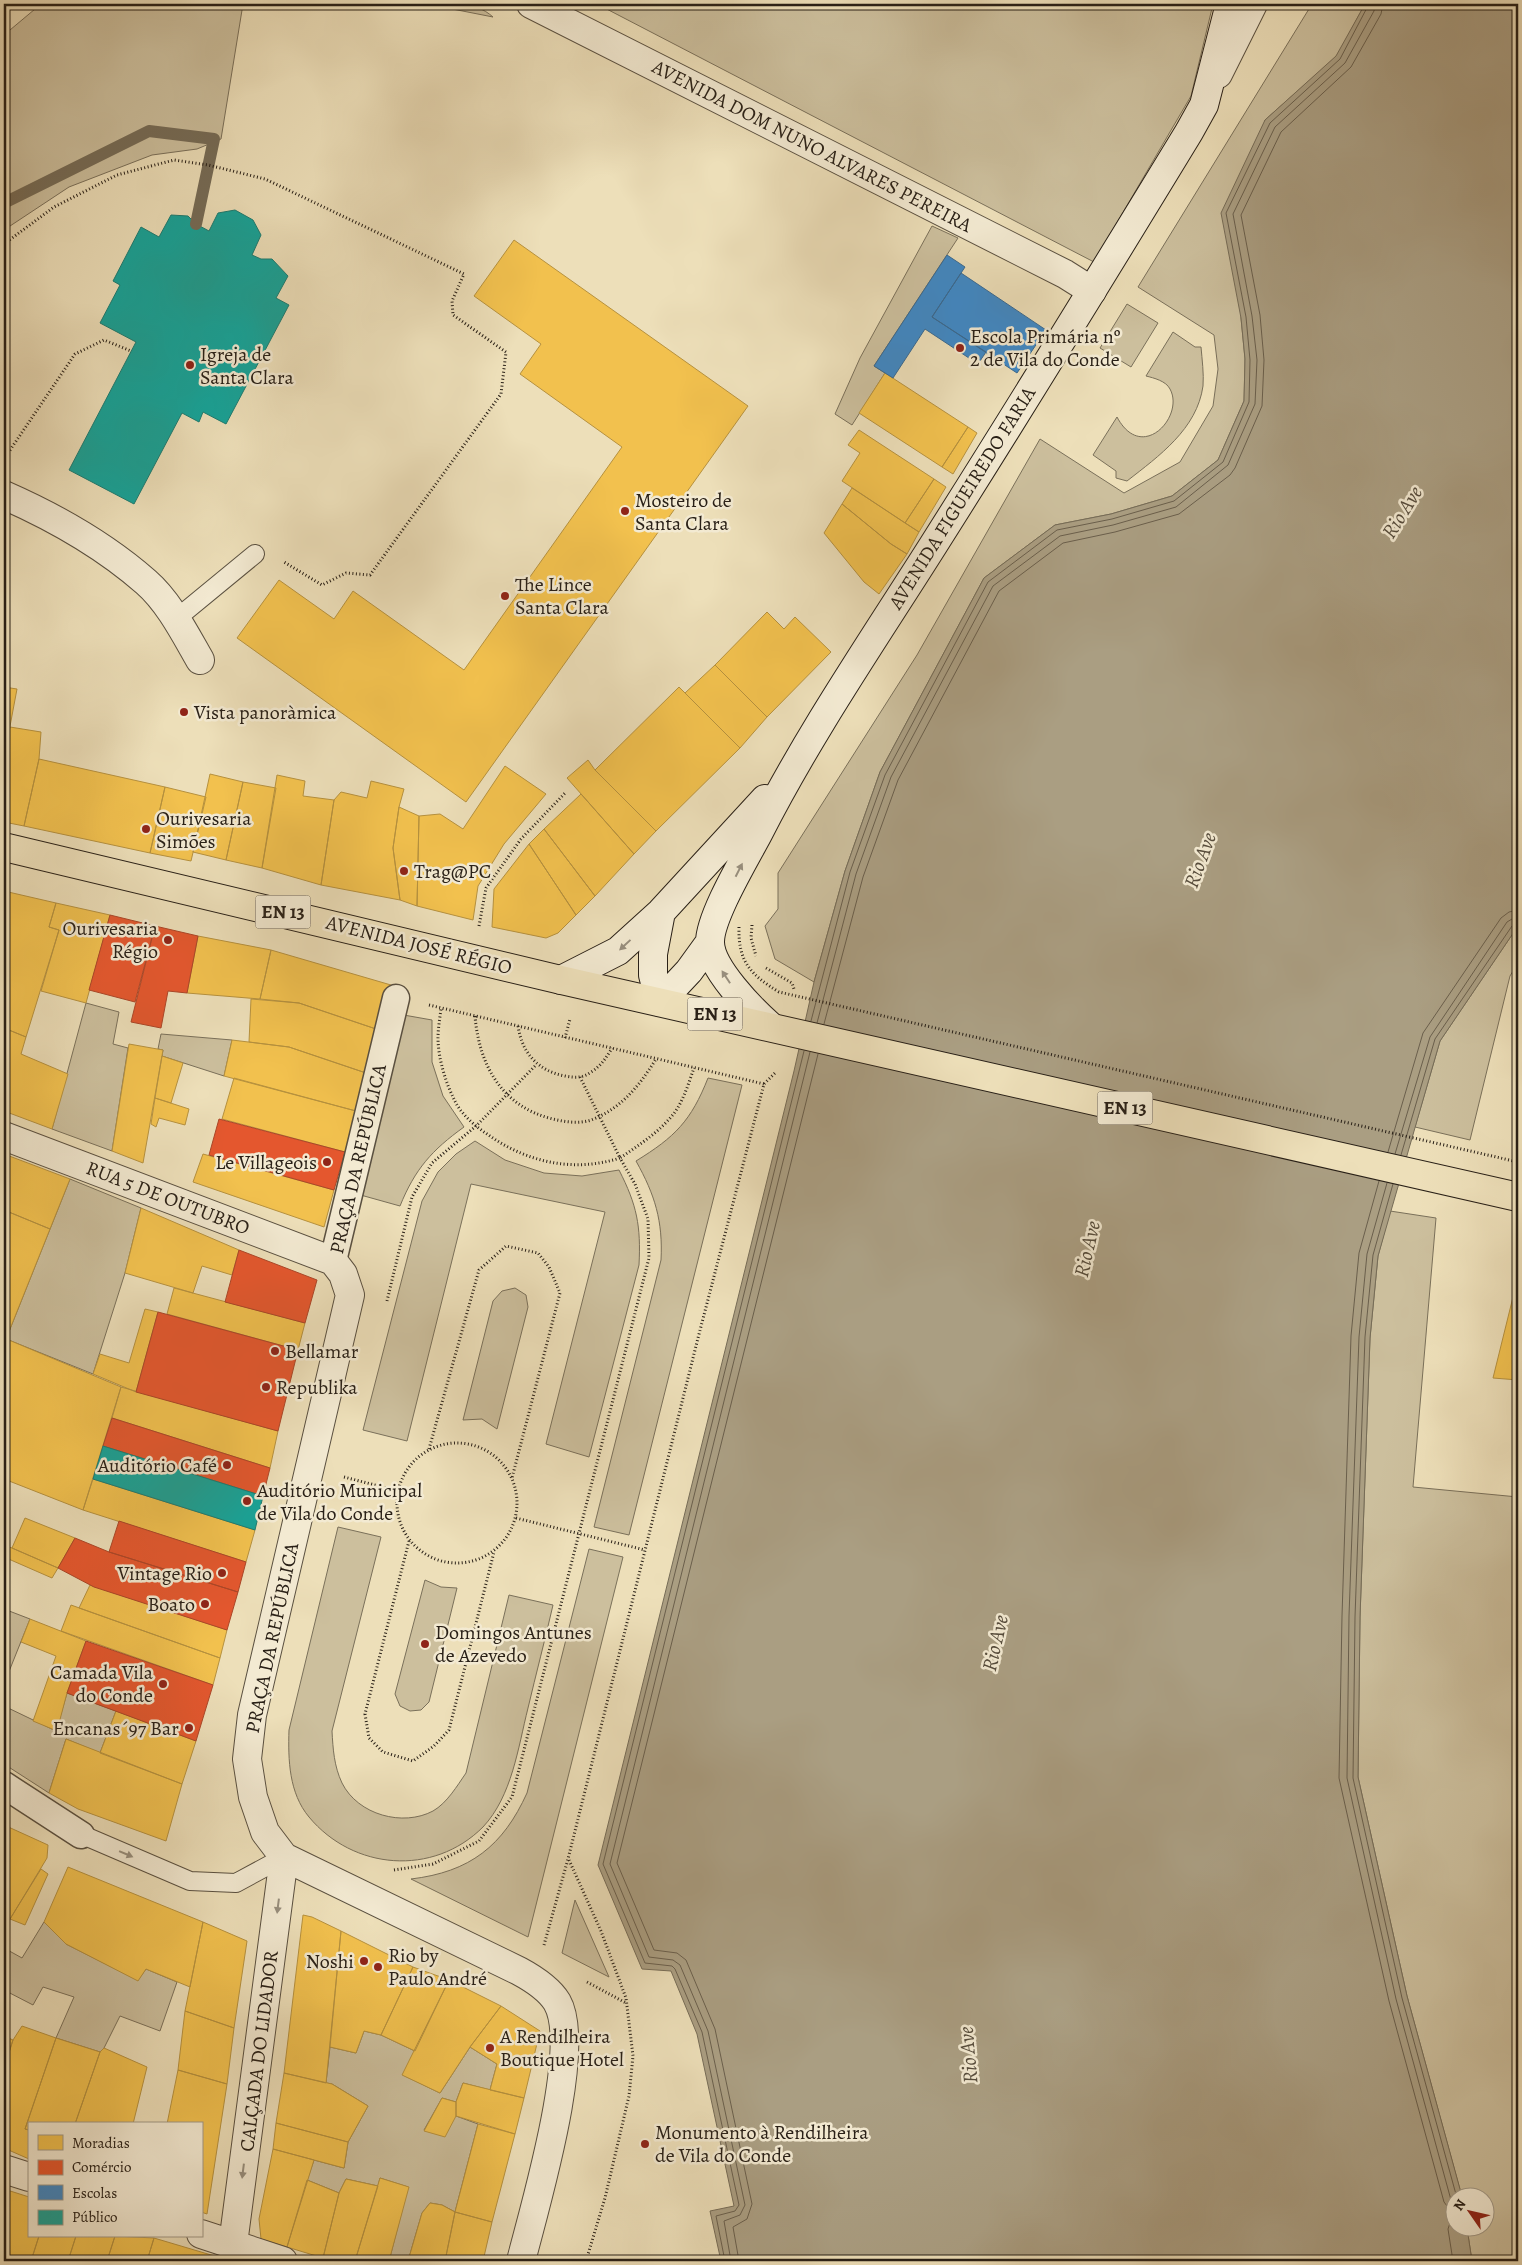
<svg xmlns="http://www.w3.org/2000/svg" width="1522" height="2265" font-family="Alegreya,serif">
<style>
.green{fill:#ccbf9d;stroke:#7a705a}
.water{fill:#aa9e82;stroke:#766c57}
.homes{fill:#f2c14e;stroke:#b6913e}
.shops{fill:#e4572e;stroke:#ac4627}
.schools{fill:#3f88c5;stroke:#386991}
.public{fill:#17a398;stroke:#1c7c71}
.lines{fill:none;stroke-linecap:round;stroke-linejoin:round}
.shore{stroke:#6a5f4c;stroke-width:1}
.stream{stroke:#766c57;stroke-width:12}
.service-casing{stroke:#5a5040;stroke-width:20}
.pedestrian-casing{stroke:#5a5040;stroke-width:29}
.minor-casing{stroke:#5a5040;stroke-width:30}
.tertiary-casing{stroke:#5a5040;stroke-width:30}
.secondary-casing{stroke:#292017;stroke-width:30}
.primary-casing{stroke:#292017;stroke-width:30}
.path{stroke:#292017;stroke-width:3;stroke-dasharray:1 2.5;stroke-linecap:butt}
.service{stroke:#f3ead2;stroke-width:18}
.pedestrian{stroke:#f3ead2;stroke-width:26}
.minor{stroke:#f3ead2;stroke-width:28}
.tertiary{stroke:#f3ead2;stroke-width:28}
.secondary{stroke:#f3ead2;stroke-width:28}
.primary{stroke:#eddfb9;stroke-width:28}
.path-bridge{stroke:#292017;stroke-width:3;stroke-dasharray:1 2.5;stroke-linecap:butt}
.oneway{fill:#988f7e}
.poi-dot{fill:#8f2418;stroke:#f3ead2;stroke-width:2}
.labels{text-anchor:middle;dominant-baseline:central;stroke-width:5;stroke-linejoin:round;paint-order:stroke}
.shield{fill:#f3ead2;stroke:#665d4f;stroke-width:1}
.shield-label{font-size:19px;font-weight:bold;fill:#292017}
.street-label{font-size:20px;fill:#292017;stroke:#f3ead2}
.poi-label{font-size:20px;fill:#292017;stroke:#f3ead2;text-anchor:start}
.water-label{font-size:21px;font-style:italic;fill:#564c3c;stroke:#f3ead2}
</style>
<rect width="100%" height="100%" fill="#eddfb9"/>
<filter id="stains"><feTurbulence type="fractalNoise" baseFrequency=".004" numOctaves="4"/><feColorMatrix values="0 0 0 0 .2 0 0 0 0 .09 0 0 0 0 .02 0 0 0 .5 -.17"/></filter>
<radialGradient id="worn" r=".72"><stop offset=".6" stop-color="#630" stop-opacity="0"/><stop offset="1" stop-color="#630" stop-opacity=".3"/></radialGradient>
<!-- green -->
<path class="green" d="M41 4H243L221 139 197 149 152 155 69 187 4 230V35Z
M427 4C452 4 474 0 493 17Z
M597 4H1213L1191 96 1094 262Z
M1312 4H1365L1337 56 1265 120 1241 318 1245 359 1244 401 1218 460 1172 496 1111 514 1055 525 984 578 880 772 845 871 814 982 775 959 765 926 778 909V873L917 655 1040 439 1124 493 1180 462 1213 406 1218 369 1214 335 1138 287Z
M932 226 958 238 874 366 885 373 852 425 835 414 860 358Z
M1127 304 1158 323 1131 367 1100 348Z
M1173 332 1195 347H1201C1202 359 1204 374 1203 386 1197 429 1159 456 1127 481L1116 478V471L1093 455 1117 417C1142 464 1185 416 1170 389 1166 381 1154 378 1146 376Z
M1518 926V963L1510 976 1470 1140 1415 1127 1440 1041Z
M86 1003 119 1012 113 1044 128 1048 112 1151 52 1129Z
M398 1014 432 1020V1062L443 1096 464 1127C432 1150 415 1169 400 1206L357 1194Z
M161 1034 232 1040 224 1076 162 1056 163 1050 158 1049Z
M708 1078 742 1085 629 1535 594 1527 661 1260C663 1221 655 1195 636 1161 675 1137 691 1121 708 1078Z
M475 1141 505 1160 544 1173 582 1176 619 1170C637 1205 641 1226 639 1265L589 1457 546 1444 605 1212 471 1184 407 1441 363 1430 422 1201 438 1172 456 1154Z
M70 1179 141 1208 125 1273 93 1374 6 1339Z
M1390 1211 1436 1218 1413 1487 1518 1497V2261H1472L1467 2228H1484V2198L1462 2197 1407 1996 1358 1777 1360 1617 1370 1338 1378 1256Z
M515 1288 526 1295 528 1307 497 1429 482 1419 463 1420 493 1301 502 1291Z
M338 1527 381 1537 332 1731C333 1749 334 1766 342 1783 358 1815 403 1827 433 1811 447 1803 457 1786 466 1773L509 1595 553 1605C545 1640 536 1674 528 1708 518 1748 512 1796 483 1827 433 1877 353 1870 309 1817 289 1793 288 1760 289 1730Z
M589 1549 623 1557 528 1937 411 1879C470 1872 503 1846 527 1793Z
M425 1580 441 1587 457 1588 429 1702 421 1710 410 1711 400 1706 395 1694Z
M4 1609 30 1619 4 1684Z
M67 1693 116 1711 100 1753 66 1739 49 1793 4 1764V1706L56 1731Z
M575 1900 609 1977 562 1953Z
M44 1922 66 1944 138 1980 146 1969 177 1982 160 2031 120 2016 104 2048 100 2052 56 2038 74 1997 43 1987 33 2005 4 1990V1948L22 1958Z
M364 2031 381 2035 415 2051 403 2075 440 2093 470 2047 497 2064 490 2090 463 2083 456 2102 442 2098 424 2130 456 2116 478 2124 455 2212 442 2205 430 2203 422 2213 408 2261H389L408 2187 380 2178 378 2186 346 2179 339 2193 307 2180 314 2160 344 2168 348 2142 368 2106 332 2084 326 2083 330 2047 356 2053Z"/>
<!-- water -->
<path class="water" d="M1365 4H1518V926L1440 1041 1378 1256 1370 1338 1360 1617 1358 1777 1407 1996 1460 2189 1462 2197 1454 2198V2228H1467L1472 2261H721L710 2211 734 2206 697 2034 671 1971 642 1969 598 1865 794 1071 814 982 845 871 880 772 984 578 1055 525 1111 514 1172 496 1218 460 1244 401 1245 359 1241 318 1221 213 1265 120 1336 56Z"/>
<!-- homes -->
<path class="homes" d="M514 240 748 406 466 802 237 638 279 580 334 619 353 591 464 670 622 447 520 374 541 344 474 296Z
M885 373 968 427 942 467 859 413Z
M968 427 977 433 953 474 942 467Z
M859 430 934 479 905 523 842 481 860 453 848 445Z
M934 479 946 487 919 532 905 523Z
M852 488 919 532 907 554 891 544 842 504Z
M842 504 891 544 907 554 879 594 864 582 824 533Z
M767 612 784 629 795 617 831 652 767 717 715 665Z
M715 665 767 717 740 748 685 693Z
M4 687 17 689 4 758Z
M679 687 740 748 656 831 595 770Z
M10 727 41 732 39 759 24 826 4 822V758Z
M39 759 165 787 150 853 24 826Z
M588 760 595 770 656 831 634 854 567 778Z
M505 766 546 794 504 844 478 886 473 920 417 906 419 816 440 814 463 829Z
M210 774 243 782 226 860 193 852Z
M277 775 305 781 303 796 334 800 321 885 262 868Z
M371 781 404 789 399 807 393 848 400 900 321 885 334 800 341 792 367 798Z
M243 782 276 788 262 868 226 860Z
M165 787 206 797 191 861 150 853Z
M581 794 634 854 595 896 544 829Z
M399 807 419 816 417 906 400 900 393 848Z
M544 829 595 896 576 915 529 844Z
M529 844 576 915 558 933 546 938 492 927 494 889Z
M4 891 56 903 49 927 59 930 26 1037 4 1028Z
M56 903 110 915 86 1003 41 991 59 930 49 927Z
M198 936 271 950 260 999 187 993Z
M271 950 391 985 379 1030 299 1003 260 999Z
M251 999 299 1003 379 1030 366 1073 289 1047 249 1042Z
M4 1028 26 1037 21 1054 68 1074 52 1129 4 1111Z
M232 1040 289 1047 366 1073 356 1111 224 1076Z
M129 1044 163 1050 143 1163 112 1151Z
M162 1056 183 1063 171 1103 155 1098Z
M234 1078 356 1111 345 1152 222 1119Z
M155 1098 189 1109 185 1125 159 1118 156 1127 151 1124Z
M4 1154 70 1179 50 1229 4 1210Z
M203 1154 334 1190 324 1227 193 1182Z
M141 1208 239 1250 232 1275 202 1266 193 1293 125 1273Z
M4 1210 50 1229 6 1339 4 1338Z
M174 1288 305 1323 298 1350 167 1314Z
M1514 1293 1518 1294V1380L1493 1378Z
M145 1309 158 1312 136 1392 93 1374 100 1354 129 1363Z
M4 1338 121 1387 83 1510 4 1479Z
M121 1387 278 1431 270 1468 112 1418Z
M93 1479 255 1530 246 1562 83 1510Z
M25 1518 75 1538 58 1568 12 1548Z
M4 1545 12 1548 58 1568 52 1578 4 1557Z
M90 1585 227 1630 220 1658 79 1608Z
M71 1605 220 1658 213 1685 61 1631Z
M30 1619 86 1641 67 1693 57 1731 33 1721 56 1656 21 1642Z
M116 1711 196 1741 182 1784 100 1753Z
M66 1739 182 1784 166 1841 78 1809 49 1793Z
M4 1825 48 1845 47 1858 4 1929Z
M68 1867 203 1922 190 1987 146 1969 138 1981 66 1944 44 1922Z
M41 1869 48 1874 25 1925 10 1919Z
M303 1915 312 1917 341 1931 326 2083 284 2073Z
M203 1922 247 1941 234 2028 185 2011Z
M341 1931 413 1967 381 2035 364 2031 356 2053 330 2047Z
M413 1967 449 1980 415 2051 381 2035Z
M449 1980 501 2006 470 2047 440 2093 402 2075Z
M501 2006 540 2031 524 2098 490 2090 497 2064 470 2047Z
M185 2011 234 2028 227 2084 178 2070Z
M22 2026 56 2038 25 2129 29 2130V2159L4 2148V2068L13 2040Z
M4 2036 13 2040 4 2068Z
M56 2038 100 2052 75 2124H29V2130L25 2129Z
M104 2048 147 2067 133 2124H75L100 2052Z
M178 2070 227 2084 207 2214 201 2212V2124H167Z
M284 2073 332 2084 368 2106 348 2142 276 2123Z
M463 2083 524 2098 515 2134 456 2116V2102Z
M442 2098 456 2102V2116L445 2137 424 2131Z
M276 2123 348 2142 344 2168 273 2149Z
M478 2124 515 2134 492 2222 455 2212Z
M273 2149 314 2160 287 2247 261 2239 259 2219Z
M380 2178 409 2187 389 2261H355Z
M346 2179 378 2186 355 2261H331L323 2258 339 2193Z
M307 2180 339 2193 323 2258 287 2247Z
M4 2189 29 2197V2236H39L31 2261H4Z
M430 2203 442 2205 455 2212 445 2261H408L422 2213Z
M455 2212 492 2222 483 2261H445Z
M39 2236H76L68 2261H31Z
M76 2236H115L107 2261H68Z
M115 2236 154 2238 147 2261H107Z
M154 2238 228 2260 227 2261H147Z"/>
<!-- shops -->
<path class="shops" d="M110 915 155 926 135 1002 89 990Z
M155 926 198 936 187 993 168 991 161 1028 131 1022Z
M219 1119 345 1152 334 1190 209 1155Z
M239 1250 317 1280 305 1323 225 1302Z
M158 1312 298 1350 278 1431 136 1392Z
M112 1418 270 1468 263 1496 103 1446Z
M119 1521 246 1562 238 1592 109 1552Z
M75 1538 109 1552 238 1592 227 1630 94 1587 58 1568Z
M86 1641 213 1685 196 1741 67 1693Z"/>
<!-- schools -->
<path class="schools" d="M947 255 965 267 932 317 986 352 978 364 925 329 893 378 874 366Z
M961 273 1046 330 1017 373 932 317Z"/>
<!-- public -->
<path class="public" d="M235 210 253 220 261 235 252 255 261 259H272L288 276 276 298 289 305 226 424 203 412 199 422 182 413 134 504 69 470 136 342 100 323 120 285 113 281 141 227 159 237 171 215 188 216 196 224 209 231 218 213Z
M103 1446 263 1496 255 1530 93 1479Z"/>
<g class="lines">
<!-- shore -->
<path class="shore" d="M811 1021 850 872 885 775 988 582 1057 530 1112 519 1174 501 1223 462 1249 402 1250 360 1246 317 1226 213 1270 123 1340 59 1369 4
M817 1023 856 874 891 777 993 586 1060 536 1113 525 1176 507 1228 465 1255 404 1257 360 1252 316 1233 214 1275 127 1345 63 1374 11 1375 4
M824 1024 863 877 898 780 999 591 1063 543 1115 532 1179 514 1230 475 1235 468 1262 406 1264 360 1260 315 1241 215 1281 132 1351 67 1381 14 1383 4
M1388 1152 1423 1033 1501 918 1509 912 1518 910
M1395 1154 1430 1037 1507 922 1512 919 1518 917
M1401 1155 1435 1039 1512 926 1518 924
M1379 1181 1359 1253 1351 1336 1342 1616 1339 1778 1389 2001 1444 2202 1453 2214 1448 2229 1453 2261
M1387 1183 1367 1254 1359 1337 1349 1616 1347 1778 1396 1999 1451 2200 1454 2206
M1393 1184 1373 1255 1365 1337 1355 1617 1353 1778 1402 1998 1457 2198
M725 2261 716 2216 735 2211 739 2205 702 2032 675 1969 672 1966 645 1963 603 1864 804 1051
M731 2261 724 2221 740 2215 745 2205 708 2031 680 1965 673 1960 649 1957 610 1864 810 1052
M739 2261 733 2227 747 2219 752 2204 715 2029 686 1960 677 1953 654 1950 617 1863 818 1054"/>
<!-- stream -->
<path class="stream" d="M4 203 149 131 214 139 196 224"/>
<!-- service casing -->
<g class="service-casing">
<path id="service" d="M176 619 255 554
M71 1830 190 1881 236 1883 284 1857"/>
</g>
<!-- pedestrian casing -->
<g class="pedestrian-casing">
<path id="pedestrian" d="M333 1261 396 998
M4 1785 81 1835"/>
</g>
<!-- minor casing -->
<g class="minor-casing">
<path id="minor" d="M531 4 1065 274 1092 291
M4 495C54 517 105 546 146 582 169 602 185 634 200 660
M4 1136 333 1261 343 1274 350 1295 252 1715 247 1759 253 1797 265 1832 284 1857 519 1971C532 1978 549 1989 557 2002 583 2047 534 2209 521 2261
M4 2169 29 2177
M201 2234 283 2261
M233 2244 284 1857"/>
</g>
<!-- tertiary casing -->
<g class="tertiary-casing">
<path id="tertiary" d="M1218 74 1253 4"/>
</g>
<!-- secondary casing -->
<g class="secondary-casing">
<path id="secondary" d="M561 980 618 951 661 912 765 799
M660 1002 653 975V954L661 912
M660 1002 689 971 710 942
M770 1026C752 1010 710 968 710 942 710 916 746 857 759 832 810 732 874 639 934 544 1020 408 1105 270 1189 132L1204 105 1230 4"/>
</g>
<!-- primary casing -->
<g class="primary-casing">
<path id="primary" d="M4 847 561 980 1518 1197"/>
</g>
<!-- path -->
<path class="path" d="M4 244 54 207 117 175 174 160 208 165 265 179 464 274 452 301 453 315 506 352 501 394 370 575 346 573 322 585 284 562
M4 459 75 354 104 340 131 351
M752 925 751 938 756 956
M479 926 486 888 521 839 566 792
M766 968 792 983 794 989
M429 1005 764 1084
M475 1016C479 1065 502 1107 553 1119 565 1122 579 1124 591 1120 621 1109 640 1085 656 1059
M518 1026C522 1053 538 1071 565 1076 575 1078 583 1078 591 1072 601 1066 606 1058 612 1048
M565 1038 570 1019
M580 1077 620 1158C639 1145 661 1131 675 1112 684 1099 689 1082 694 1068
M387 1301 412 1197 432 1163 476 1126 536 1065
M397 1503a60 60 0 1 1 120 0a60 60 0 1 1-120 0Z
M429 1449 479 1270 506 1246 538 1253 549 1267 560 1293 512 1478
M344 1477 398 1491
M516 1518 645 1550
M409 1541 365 1714 369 1738 383 1752 413 1761 434 1746 449 1730 494 1552
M569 1860 601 1931 626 1998 633 2056 629 2096 605 2198 586 2261
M394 1870 433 1864 479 1841 512 1797 649 1258 648 1219 635 1184 620 1158C573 1173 526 1162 487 1134 475 1126 461 1114 455 1101 446 1084 438 1058 438 1038 438 1028 440 1018 441 1008
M544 1945 568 1859 698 1338 764 1084 775 1073
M587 1982 626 2003"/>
<!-- service -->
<use href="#service" class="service"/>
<!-- pedestrian -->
<use href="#pedestrian" class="pedestrian"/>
<!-- minor -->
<use href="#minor" class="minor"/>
<!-- tertiary -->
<use href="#tertiary" class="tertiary"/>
<!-- secondary -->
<use href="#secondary" class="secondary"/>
<!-- primary -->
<use href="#primary" class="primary"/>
<!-- path-bridge -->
<path class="path-bridge" d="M739 927C738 962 751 975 779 992L1518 1162"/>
</g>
<!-- one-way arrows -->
<defs><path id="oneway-solid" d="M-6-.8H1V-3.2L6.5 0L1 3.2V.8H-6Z" transform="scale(1.25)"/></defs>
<g class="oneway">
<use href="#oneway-solid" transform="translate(739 870) rotate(-63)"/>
<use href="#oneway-solid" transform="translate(625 945) rotate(137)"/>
<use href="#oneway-solid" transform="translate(726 977) rotate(-123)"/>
<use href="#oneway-solid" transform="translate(126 1854) rotate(23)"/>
<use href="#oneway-solid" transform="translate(278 1906) rotate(97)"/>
<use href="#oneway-solid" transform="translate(243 2171) rotate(97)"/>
</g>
<!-- markers -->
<g class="poi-dot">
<circle cx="960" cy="348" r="5"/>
<circle cx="190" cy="365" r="5"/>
<circle cx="625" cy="511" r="5"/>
<circle cx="505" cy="596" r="5"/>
<circle cx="184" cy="712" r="5"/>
<circle cx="146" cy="829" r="5"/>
<circle cx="404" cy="871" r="5"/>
<circle cx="168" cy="940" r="5"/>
<circle cx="327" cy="1162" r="5"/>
<circle cx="275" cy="1351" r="5"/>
<circle cx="266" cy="1387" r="5"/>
<circle cx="227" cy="1465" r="5"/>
<circle cx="247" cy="1501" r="5"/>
<circle cx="222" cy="1573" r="5"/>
<circle cx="205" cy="1604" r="5"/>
<circle cx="425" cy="1644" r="5"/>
<circle cx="163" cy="1684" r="5"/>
<circle cx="189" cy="1728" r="5"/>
<circle cx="364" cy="1961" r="5"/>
<circle cx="378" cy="1967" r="5"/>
<circle cx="490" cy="2048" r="5"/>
<circle cx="645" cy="2144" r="5"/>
</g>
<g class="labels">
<!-- shield labels -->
<g class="shield">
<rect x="255.5" y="895.5" width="55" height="33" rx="4"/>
<rect x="687.5" y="997.5" width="55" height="33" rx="4"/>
<rect x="1097.5" y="1091.5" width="55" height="33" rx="4"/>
</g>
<g class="shield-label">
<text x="283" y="912">EN 13</text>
<text x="715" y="1014">EN 13</text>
<text x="1125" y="1108">EN 13</text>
</g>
<!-- street labels -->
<g class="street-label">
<text transform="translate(812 146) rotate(27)">AVENIDA DOM NUNO ALVARES PEREIRA</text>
<text transform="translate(962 498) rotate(-58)">AVENIDA FIGUEIREDO FARIA</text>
<text transform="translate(419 945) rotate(14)">AVENIDA JOSÉ RÉGIO</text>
<text transform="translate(358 1159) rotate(-77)">PRAÇA DA REPÚBLICA</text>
<text transform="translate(168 1198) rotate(21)">RUA 5 DE OUTUBRO</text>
<text transform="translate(272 1638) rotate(-78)">PRAÇA DA REPÚBLICA</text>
<text transform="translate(259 2051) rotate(-83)">CALÇADA DO LIDADOR</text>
</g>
<!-- poi labels -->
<g class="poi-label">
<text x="970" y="336">Escola Primária nº<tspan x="970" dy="23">2 de Vila do Conde</tspan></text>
<text x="200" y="354">Igreja de<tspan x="200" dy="23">Santa Clara</tspan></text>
<text x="635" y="500">Mosteiro de<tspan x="635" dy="23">Santa Clara</tspan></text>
<text x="515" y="584">The Lince<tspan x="515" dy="23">Santa Clara</tspan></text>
<text x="194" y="712">Vista panoràmica</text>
<text x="156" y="818">Ourivesaria<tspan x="156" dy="23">Simões</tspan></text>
<text x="414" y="871">Trag@PC</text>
<text x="158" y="928" text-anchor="end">Ourivesaria<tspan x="158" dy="23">Régio</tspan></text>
<text x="317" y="1162" text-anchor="end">Le Villageois</text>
<text x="285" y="1351">Bellamar</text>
<text x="276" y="1387">Republika</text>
<text x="217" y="1465" text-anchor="end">Auditório Café</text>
<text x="257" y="1490">Auditório Municipal<tspan x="257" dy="23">de Vila do Conde</tspan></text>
<text x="212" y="1573" text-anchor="end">Vintage Rio</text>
<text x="195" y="1604" text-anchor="end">Boato</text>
<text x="435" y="1632">Domingos Antunes<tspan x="435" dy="23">de Azevedo</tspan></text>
<text x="153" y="1672" text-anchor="end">Camada Vila<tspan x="153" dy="23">do Conde</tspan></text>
<text x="179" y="1728" text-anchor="end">Encanas´97 Bar</text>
<text x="388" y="1955">Rio by<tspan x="388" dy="23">Paulo André</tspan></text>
<text x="354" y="1961" text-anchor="end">Noshi</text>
<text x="500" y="2036">A Rendilheira<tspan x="500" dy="23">Boutique Hotel</tspan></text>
<text x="655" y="2132">Monumento à Rendilheira<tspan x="655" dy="23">de Vila do Conde</tspan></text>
</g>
<!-- water labels -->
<g class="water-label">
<text transform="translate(1402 512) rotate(-58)">Rio Ave</text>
<text transform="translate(1200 860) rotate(-70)">Rio Ave</text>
<text transform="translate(1087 1249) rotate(-77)">Rio Ave</text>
<text transform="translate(995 1643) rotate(-77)">Rio Ave</text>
<text transform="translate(968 2055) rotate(-95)">Rio Ave</text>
</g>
</g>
<!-- margin -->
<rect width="1522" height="2265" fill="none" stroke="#eddfb9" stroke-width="20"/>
<rect x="5" y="5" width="1512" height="2255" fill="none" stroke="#292017" stroke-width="2.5"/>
<rect x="10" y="10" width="1502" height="2245" fill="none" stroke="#292017"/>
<!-- legend -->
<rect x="28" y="2122" width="175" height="115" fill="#f3ead2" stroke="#a29987"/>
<rect x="38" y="2135" width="25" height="15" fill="#f2c14e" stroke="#a29987"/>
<text x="72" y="2148" font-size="15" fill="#292017">Moradias</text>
<rect x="38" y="2160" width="25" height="15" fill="#e4572e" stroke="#a29987"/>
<text x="72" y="2172" font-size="15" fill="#292017">Comércio</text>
<rect x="38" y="2185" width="25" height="15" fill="#3f88c5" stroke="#a29987"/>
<text x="72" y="2198" font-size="15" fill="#292017">Escolas</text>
<rect x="38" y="2210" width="25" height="15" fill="#17a398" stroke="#a29987"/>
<text x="72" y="2222" font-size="15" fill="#292017">Público</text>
<!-- north arrow -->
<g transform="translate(1470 2212) rotate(304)"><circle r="24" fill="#f3ead2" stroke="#a29987"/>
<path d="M0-4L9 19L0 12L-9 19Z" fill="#8f2418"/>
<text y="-8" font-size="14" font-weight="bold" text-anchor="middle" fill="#292017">N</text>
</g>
<rect width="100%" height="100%" filter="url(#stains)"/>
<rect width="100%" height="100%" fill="url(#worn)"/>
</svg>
